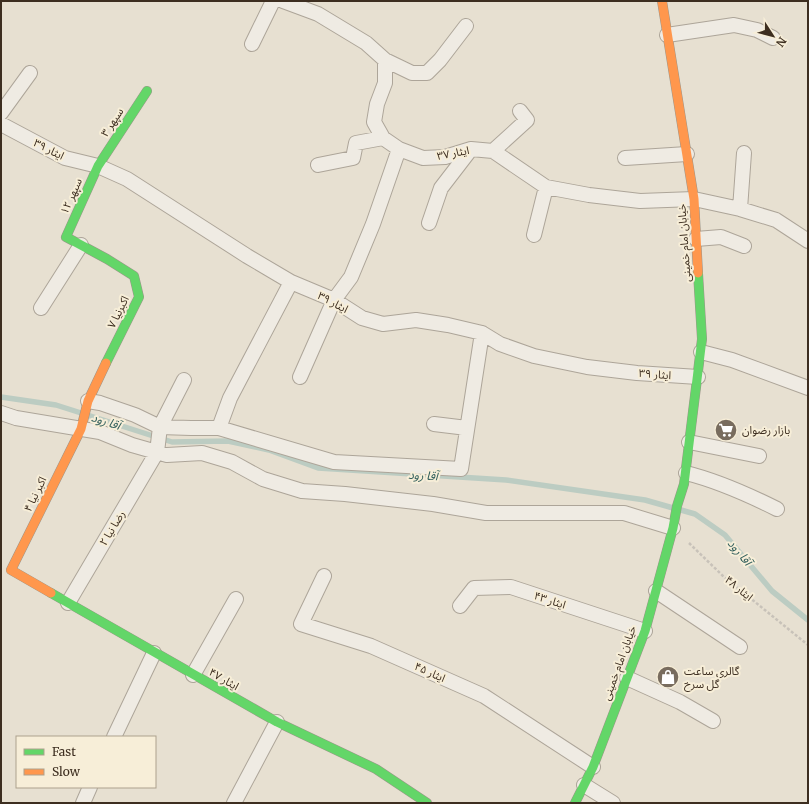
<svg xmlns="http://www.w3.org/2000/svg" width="809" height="804" font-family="Merriweather,'Noto Sans Arabic',serif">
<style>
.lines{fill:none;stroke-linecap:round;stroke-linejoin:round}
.stream{stroke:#bcccc2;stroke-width:5.5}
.street-casing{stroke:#ada599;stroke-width:16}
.fast-casing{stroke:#9c958a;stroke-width:10}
.slow-casing{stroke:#9c958a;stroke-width:10}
.path{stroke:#c8c2b9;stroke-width:2.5;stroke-dasharray:3 2;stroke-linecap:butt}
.street{stroke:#efebe3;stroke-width:14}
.fast{stroke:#63d668;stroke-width:9}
.slow{stroke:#ff974d;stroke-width:9}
.labels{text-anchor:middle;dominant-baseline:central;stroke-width:4;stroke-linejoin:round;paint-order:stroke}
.street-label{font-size:11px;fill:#3d2e20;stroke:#f7eed8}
.poi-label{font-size:11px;fill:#3d2e20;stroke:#f7eed8;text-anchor:start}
.water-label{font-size:12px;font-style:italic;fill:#2f5d5a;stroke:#f7eed8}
</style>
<rect width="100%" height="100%" fill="#e7e0d1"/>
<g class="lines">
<!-- stream -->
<path class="stream" d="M1 397 56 405 172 442 228 441 269 450 318 468 506 480 645 500 673 508
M681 510 695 514 725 535 772 591 808 620"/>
<!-- street casing -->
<g class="street-casing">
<path id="street" d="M283 1 318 14 366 43 385 60V83L377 104 374 122 383 138 399 149 423 158 445 157 471 149 493 151 546 187 589 195 640 201 694 199 740 209 776 220 808 241
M667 35 734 25 757 30 773 38
M252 44 273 1
M385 60 412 73H427L440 60 466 26
M1 113 30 73
M1 124 65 158 98 166 127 179 247 256 291 282 334 300 362 318 383 324 416 320 448 325 482 333 500 344 534 356 587 367 637 373 698 377
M493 151 527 120 520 111
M625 158 687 154
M318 165 353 158 356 143 383 138
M740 209 744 153
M429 223 441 188 471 149
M534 235 546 187
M696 239 721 237 744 246
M41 308 81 245
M701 352 732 360 808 388
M300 377 334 300 351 277 373 224 399 149
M88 401 100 403 135 415 160 427 191 428H219L334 462 461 469 482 333
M1 413 16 418 100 432 132 445 167 455 202 453 232 462 263 479 302 491 345 494 433 504 486 513H624L673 528
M434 424 467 428
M219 428 230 398 291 282
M689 442 759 456
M686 473C718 481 747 494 777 509
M324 576 301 624 371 646 484 696 593 767
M656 591 740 647
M68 603 157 452 160 427 184 380
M460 606 474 588 511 587 645 631
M193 675 236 599
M627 678 680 702 713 721
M114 737 154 653
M584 785 613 803
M83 803 90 787
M234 803 277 722"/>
</g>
<!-- fast casing -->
<g class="fast-casing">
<path id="fast" d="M106 363 139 297 134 276 107 259 66 237 98 166 147 91
M51 593 277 722 376 769 427 803
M575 803 593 767 645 631 673 528 677 506 684 484 702 339 698 273"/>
</g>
<!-- slow casing -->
<g class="slow-casing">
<path id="slow" d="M662 1 694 199 698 273
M51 593 11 570 81 429 88 401 106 363"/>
</g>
<!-- path -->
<path class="path" d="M689 543 723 576 808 645"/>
<!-- street -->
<use href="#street" class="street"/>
<!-- fast -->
<use href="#fast" class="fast"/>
<!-- slow -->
<use href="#slow" class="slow"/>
</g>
<!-- icons -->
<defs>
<g id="supermarket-disc" transform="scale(1.15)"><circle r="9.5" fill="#786c5e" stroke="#f7eed8"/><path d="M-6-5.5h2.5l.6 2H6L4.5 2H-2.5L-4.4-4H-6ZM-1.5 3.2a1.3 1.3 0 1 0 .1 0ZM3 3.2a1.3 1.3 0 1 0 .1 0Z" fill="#fff"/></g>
<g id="shop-disc" transform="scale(1.15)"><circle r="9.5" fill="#786c5e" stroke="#f7eed8"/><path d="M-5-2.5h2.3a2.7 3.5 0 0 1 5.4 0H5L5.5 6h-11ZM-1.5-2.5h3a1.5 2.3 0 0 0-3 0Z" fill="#fff"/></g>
</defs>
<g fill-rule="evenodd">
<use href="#supermarket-disc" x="726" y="430"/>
<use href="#shop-disc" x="668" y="677"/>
</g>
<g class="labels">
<!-- street labels -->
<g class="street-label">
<text transform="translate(112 122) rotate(-57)">سپهر ۳</text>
<text transform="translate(49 149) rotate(27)">ایثار ۳۹</text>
<text transform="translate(453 153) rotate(-11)">ایثار ۳۷</text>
<text transform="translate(71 196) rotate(-66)">سپهر ۱۲</text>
<text transform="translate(684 243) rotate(-94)">خیابان امام خمینی</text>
<text transform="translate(333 302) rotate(28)">ایثار ۳۹</text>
<text transform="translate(118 312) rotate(-64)">اکبرنیا ۷</text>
<text transform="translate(655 374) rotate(4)">ایثار ۳۹</text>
<text transform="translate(35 494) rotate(-64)">اکبر نیا ۴</text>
<text transform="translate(112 528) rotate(-59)">رضا نیا ۲</text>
<text transform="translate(739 588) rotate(39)">ایثار ۴۸</text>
<text transform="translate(550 600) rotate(18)">ایثار ۴۳</text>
<text transform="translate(619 663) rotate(-70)">خیابان امام خمینی</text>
<text transform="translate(430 672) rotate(24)">ایثار ۴۵</text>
<text transform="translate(224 679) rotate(30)">ایثار ۴۷</text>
</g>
<!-- poi labels -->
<g class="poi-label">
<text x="742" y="430">بازار رضوان</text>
<text x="684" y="671">گالری ساعت<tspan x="684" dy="13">گل سرخ</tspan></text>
</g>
<!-- water labels -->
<g class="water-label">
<text transform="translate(106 421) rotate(18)">آقا رود</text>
<text transform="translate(423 475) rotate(3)">آقا رود</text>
<text transform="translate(740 552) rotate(50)">آقا رود</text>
</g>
</g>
<!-- border -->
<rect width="809" height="804" fill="none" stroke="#3d2e20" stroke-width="4"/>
<!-- legend -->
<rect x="16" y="736" width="140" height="52" fill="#f7eed8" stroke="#ada18e"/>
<rect x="24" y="749" width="20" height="6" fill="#63d668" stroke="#ada18e"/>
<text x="52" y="756" font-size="12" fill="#3d2e20">Fast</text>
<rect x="24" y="769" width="20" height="6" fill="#ff974d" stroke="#ada18e"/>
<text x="52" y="776" font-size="12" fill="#3d2e20">Slow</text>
<!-- north arrow -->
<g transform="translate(773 36) rotate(126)" stroke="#f7eed8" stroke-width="3" paint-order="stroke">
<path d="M0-3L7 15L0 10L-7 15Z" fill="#3d2e20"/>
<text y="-6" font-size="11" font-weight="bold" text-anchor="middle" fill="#3d2e20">N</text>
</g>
</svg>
